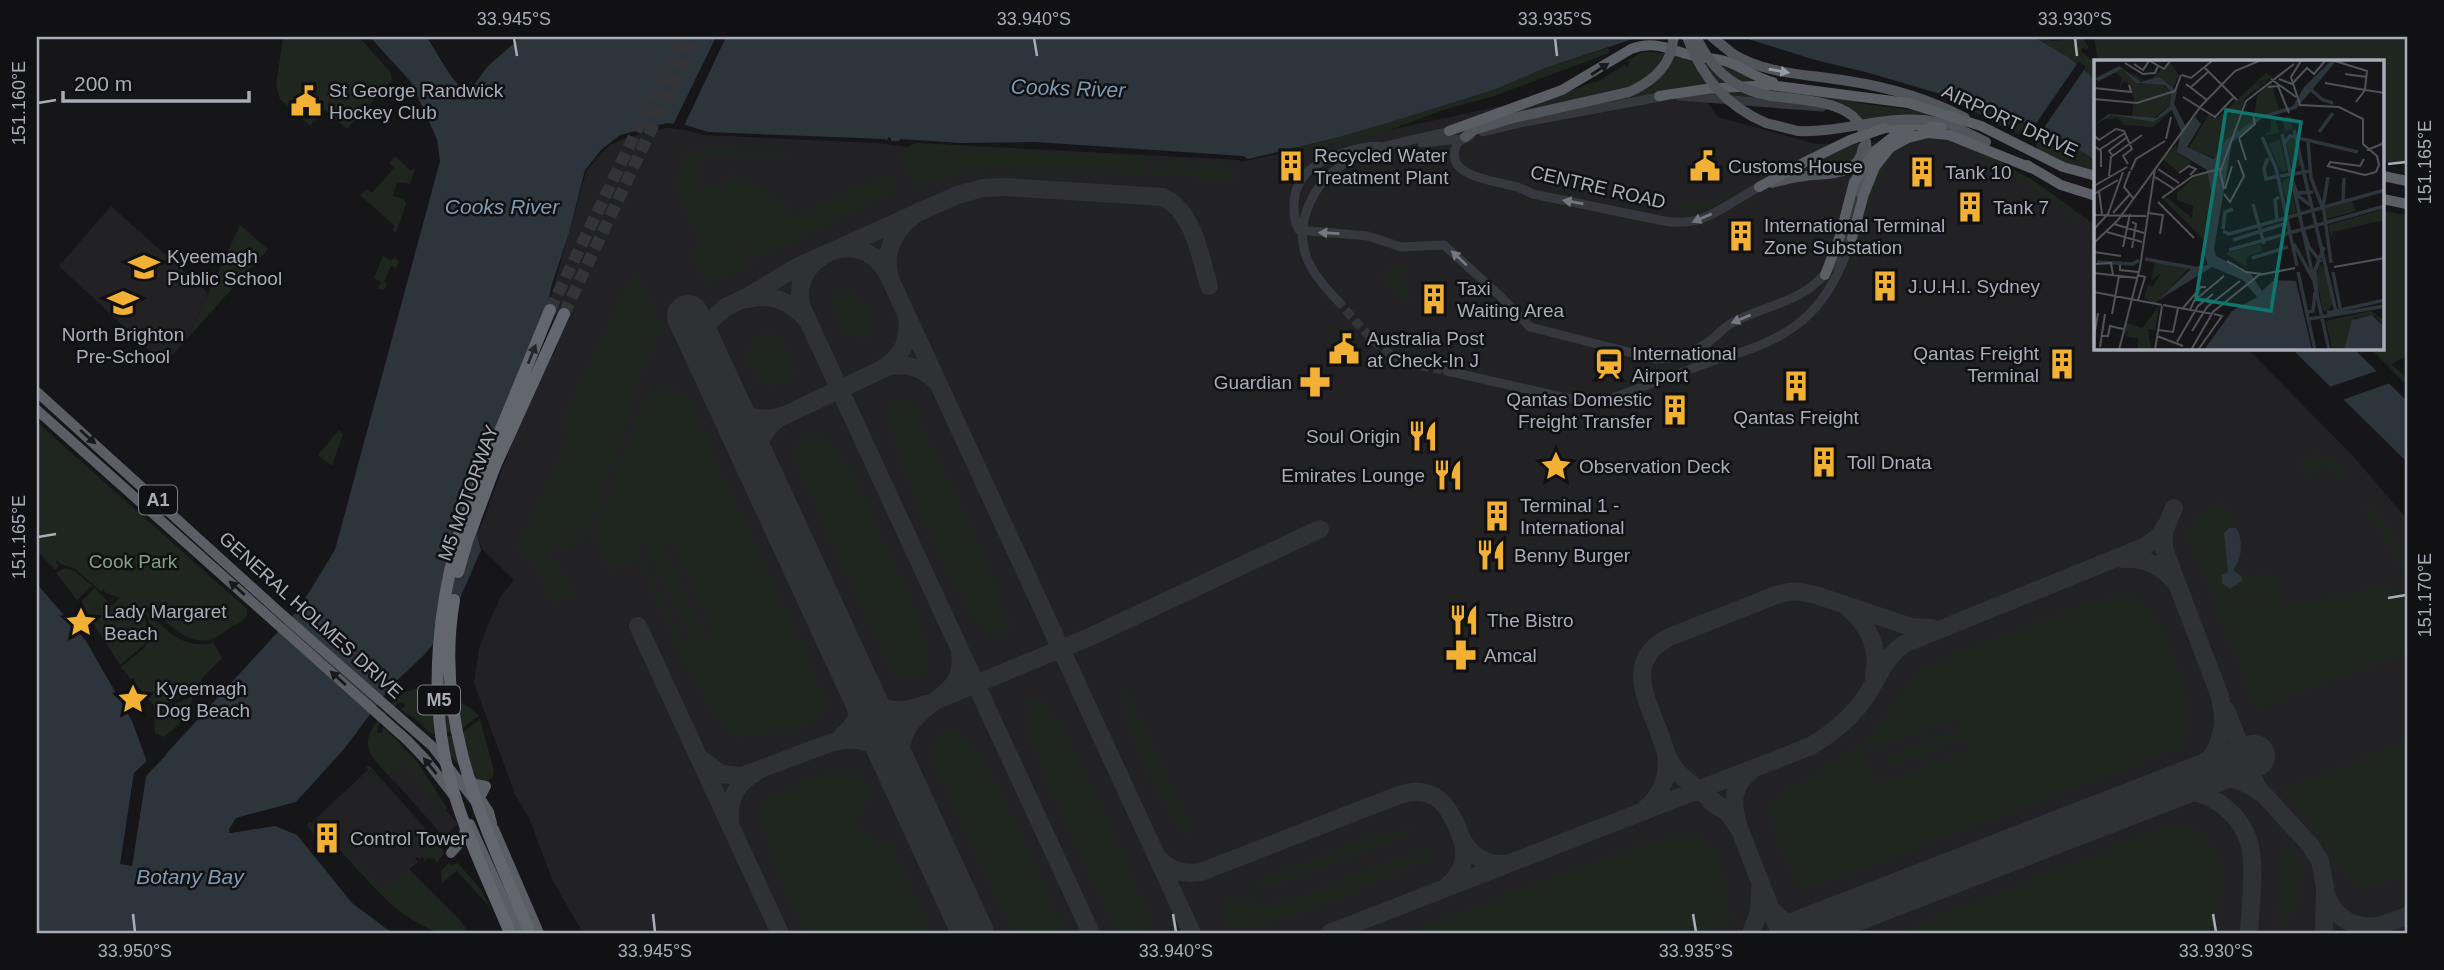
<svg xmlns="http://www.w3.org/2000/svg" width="2444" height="970" font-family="Arial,sans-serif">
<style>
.built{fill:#222225}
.green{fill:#1e261f;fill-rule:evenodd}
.water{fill:#2c353c}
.pier{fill:#161618}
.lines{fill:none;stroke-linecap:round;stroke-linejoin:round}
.taxiway{stroke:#303135;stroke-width:18}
.runway{stroke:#303135;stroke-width:42}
.tertiary-tunnel{stroke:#333438;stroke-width:9;stroke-dasharray:9 4.5;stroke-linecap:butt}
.motorway-tunnel{stroke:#333438;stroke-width:12;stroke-dasharray:12 6;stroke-linecap:butt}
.tertiary{stroke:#37383d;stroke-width:9}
.primary{stroke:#53555c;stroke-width:10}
.trunk{stroke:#5b5e65;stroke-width:10}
.motorway{stroke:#63666e;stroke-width:12}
.tertiary-bridge{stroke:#37383d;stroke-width:9}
.primary-bridge{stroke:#53555c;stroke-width:10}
.trunk-bridge{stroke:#5b5e65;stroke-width:10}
.motorway-bridge{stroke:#63666e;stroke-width:12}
.oneway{fill:#18191b}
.oneway2{fill:#979ba6}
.oneway3{fill:#757881}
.oneway4{fill:#26262a}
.ticks{fill:none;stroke:#a8adb8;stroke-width:2.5}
.labels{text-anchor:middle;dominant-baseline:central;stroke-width:5;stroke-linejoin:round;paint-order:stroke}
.shield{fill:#111113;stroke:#7b7e86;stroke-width:2}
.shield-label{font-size:18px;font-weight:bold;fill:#a8adb8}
.poi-label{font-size:19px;fill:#a8adb8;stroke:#111113;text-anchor:start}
.street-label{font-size:19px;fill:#a8adb8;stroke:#111113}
.park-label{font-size:19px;fill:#7fa381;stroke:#111113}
.water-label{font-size:21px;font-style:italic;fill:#7f9bb3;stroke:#111113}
.inset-river{fill:none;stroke:#2c353c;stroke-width:3.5}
.inset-road{fill:none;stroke:#505258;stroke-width:2}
.view{fill:#0f766e;fill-opacity:0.15;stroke:#0f766e;stroke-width:3.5}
.inset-edge{fill:none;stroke:#a8adb8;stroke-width:3.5}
.neatline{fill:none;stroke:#a8adb8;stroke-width:2.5}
.ticks-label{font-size:18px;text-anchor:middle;fill:#a8adb8}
</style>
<rect width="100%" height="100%" fill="#161618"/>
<!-- built -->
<path class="built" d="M1682 67 1718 117 1816 144 1918 142 1936 139 1984 150 2096 225V348H2247L2353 456 2407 519V933H574L581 930 552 879 529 818 515 794 474 683 479 649 486 629 501 596 514 580 482 549 477 536 519 425 547 359 554 354 566 320 547 311 586 172 599 156 610 145 626 138 666 128 685 130 704 135 878 143 908 147 916 143 1240 160 1241 162Z
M111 206 208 293 187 339 164 364 59 266Z
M403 762 458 824 444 837 389 775Z
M371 770 438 843 420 859 417 857 415 858 418 862 383 891 342 849 333 856 308 827Z"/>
<!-- green -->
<path class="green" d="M283 37H359L391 73 392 80 347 129 325 110 310 126 280 99 276 86Z
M2034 37H2044L2052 41 2083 38 2088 46V49L2082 48 2081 51 2091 60 2094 58 2096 80 2068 57Z
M2094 37H2407V165L2383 161V61H2098Z
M1608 48 1609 53 1494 96 1443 110 1387 131 1287 154 1286 150 1343 136 1496 89 1545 68Z
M1643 52 1665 53 1655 69 1635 85 1557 102 1556 97 1593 82 1595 83 1625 65 1627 68 1630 62 1626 61Z
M1674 55 1700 64 1727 66 1754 80 1753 83 1698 88 1693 84 1680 86 1681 90 1618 101C1642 86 1664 87 1674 55Z
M1764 89 1855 100 1857 103 1928 112 1956 122 1863 121 1847 106 1836 102 1716 98V92Z
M1947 96 2033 125 2025 137 1992 122Z
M2046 130 2060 137 2096 161V170L2065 164 2037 151 2036 143Z
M1926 137 1946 138 1965 144 2031 179 2072 208 2078 220 2076 225 2071 227 2075 218 2071 211 1957 143C1894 131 1882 164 1868 217 1862 239 1856 262 1850 285 1856 242 1860 177 1896 149 1905 143 1916 140 1926 137Z
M916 143 1149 157 1141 174 992 168 958 174 918 190 898 152Z
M1853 143 1858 147C1853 173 1819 170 1798 174L1797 171Z
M692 149 788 153 787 156 702 153 701 168H699L697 175 700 176 698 190H704L708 186H720L726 184 729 169 790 208 792 211 785 214 788 220 889 173 898 190 755 260 751 247 747 255V266L705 286 690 252 702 246 674 186 682 167V151L684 150 686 155 692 154Z
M395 156 411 171 415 168 410 184 397 182 393 196 404 199 406 204 396 233 392 230 395 226 360 195 367 189 372 193 394 168 389 163Z
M1161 161 1225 165 1232 169 1239 181 1148 174 1151 166Z
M1731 188 1734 196C1715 206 1696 217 1675 206V199L1704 206 1705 202C1719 203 1724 200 1731 188Z
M2383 211 2407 215V356L2391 364 2407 378V386L2370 348H2383Z
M240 225 268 249 187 339Z
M383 256 391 261 394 258 399 261 396 268 391 266 384 282 387 284 384 290 378 289 381 282 374 278Z
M1401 267 1403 269 1409 301 1412 304 1411 306C1398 301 1386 285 1381 273L1382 270Z
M639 276 662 327 640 377 624 432 584 543 577 546 583 530 577 528 567 547 568 551 563 553 560 548 555 546 547 550 549 560 558 561 573 595 555 604 533 563 517 548 569 437 563 417 572 404 577 387 626 285 631 280Z
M841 290C860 288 879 322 868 338 845 343 833 313 833 294Z
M771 330 789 347 794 376 783 384 768 387 757 380 745 357 754 338Z
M659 384 662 391 680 390 687 396 829 704 814 720 788 734 785 729 767 735 736 738C704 722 655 596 638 559L610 571 596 542V529L634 423 643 405ZM644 540 692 642 684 646 636 545ZM671 540 715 634 706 639 661 544Z
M899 400 911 405 922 414 916 419C935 446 947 476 961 506 978 542 996 577 1004 617L1012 616 1009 632 998 637C990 634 983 627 977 621 952 590 884 444 889 407L894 401Z
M37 422 247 609V616C241 622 236 625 229 628 225 631 220 636 215 638 189 649 167 622 148 607L145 610C168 631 181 649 214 643L222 658 202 678 199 689 156 708 121 667 144 648 152 636 146 611 143 610 149 635 143 646 120 665 80 603 95 588 112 606 120 598 106 593 103 589 101 591 75 569 61 564 57 560 56 562 59 566 55 570 37 551Z
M339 430 343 434 332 466 318 455Z
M812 435 824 437 834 448 857 482 912 601 928 650V664L918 677 901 679 893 674 792 456C794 443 799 439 812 435Z
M2318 452 2342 469 2344 481 2323 461 2316 475 2314 472 2305 476 2299 461Z
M2225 501 2235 526 2224 533 2230 589 2242 581 2233 570 2238 565 2249 578 2271 571 2283 601 2243 599 2209 589 2189 540 2188 530 2199 514Z
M2367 504C2383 509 2400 549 2404 565L2398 573 2390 572H2396L2401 569 2372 518 2360 505Z
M65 568 75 571 92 586 77 600 56 573Z
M2389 585 2395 595 2407 589V652L2256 710 2211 594C2276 617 2326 598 2389 585Z
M2122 595H2134C2162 612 2186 682 2188 714 2189 726 2182 735 2186 746L1807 891C1783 864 1776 842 1770 807 1776 789 1805 780 1820 771 1834 763 1846 755 1858 745L1862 748 1876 784 1969 750 1965 738 1890 767 1886 757 1961 728 1958 718 1872 750 1863 741 1880 723 1915 676 1943 658 2084 604Z
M1126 688 1196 837C1162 828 1128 726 1120 693Z
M414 689C431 688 468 702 479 716L457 732 431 734 418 721 400 709 405 707 404 703 401 702C390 707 378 721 377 733H382L383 728 386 729 418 763 447 808 445 810 403 763 389 775 397 784 395 783C367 752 355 744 387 709 395 699 402 692 414 689Z
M193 696 187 717 164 737 155 733 154 724 157 712Z
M1040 697 1049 703 1044 708C1077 745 1094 793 1114 837 1128 868 1146 899 1153 933H1119L1097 892 1032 748C1028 732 1021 715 1030 701Z
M480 719 494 771 492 777 486 782 470 778 433 736H458Z
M954 729C986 742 1050 896 1064 933H1012L930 756C933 741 939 731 954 729Z
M2407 740V875L2374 887 2359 888V882L2349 877 2342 868 2339 869 2325 844 2305 820 2307 818 2281 790Z
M366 766H370L440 845 444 854 436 863 435 859 427 858 426 862 424 860 423 856 437 843 371 770 308 827V821L311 823 368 770Z
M852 769 860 772C873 800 872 795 856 820L874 841H889L932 933H804C794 909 751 828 764 806 769 797 781 792 790 787 810 776 829 771 852 769Z
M2170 825 2171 827C2182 825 2193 827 2203 834 2231 856 2224 903 2213 933H1894Z
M1411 829 1416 831 1279 885 1259 888 1250 885 1364 837Z
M1692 834C1725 842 1724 895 1733 920L1704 933H1405L1627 849 1655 840Z
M2282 838 2301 866 2304 873 2299 874C2303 896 2297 916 2278 929Z
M1432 845 1431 853 1426 860 1423 859 1409 868C1354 891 1295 924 1234 928L1223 917 1226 905 1224 902 1233 896 1260 904 1284 902Z
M342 848 383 890 409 869 460 920 469 933C460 933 450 935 442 933 398 921 369 881 340 850Z
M449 863 452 865 458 863 482 891 496 920 487 904 457 871 442 883 441 871Z"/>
<!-- water -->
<path class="water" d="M370 37H427C435 50 452 81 463 89L474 85 488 66 521 37H1639L1545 68 1496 89 1397 120 1343 136 1248 159 1243 156 1035 142 962 143 900 139 899 141H891V138L888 137 887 141 885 139 708 132 686 125 667 123 620 135 601 150 585 170 569 233 552 284 546 311 513 389 477 535 481 550 461 596 434 643 423 656 391 686 345 748 296 802 237 818 230 833 275 826 297 835 352 903 392 933H37V584L86 641 132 721 147 762 134 773 121 863 132 866 146 776 298 610 335 550 440 161 437 139 411 82Z
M1742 37H2034L2068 57 2096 80V161L2060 137 1997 111 1873 74 1812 59Z
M2291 348H2353L2407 401V462Z
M2229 528H2236C2244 540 2242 560 2233 570L2242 577V581L2230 589 2222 583V575L2228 572 2224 533Z"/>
<!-- pier -->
<path class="pier" d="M716 37H726L683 128 672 127Z
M2079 61 2086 67 2041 132 2033 128Z
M2380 370 2393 382 2342 400 2329 387Z
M163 753 166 755 146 776 132 866 120 864 134 773 149 759V764L137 775 133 796 124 861 130 862 143 775Z
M296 802V806L239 821 233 829 278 823 270 826 229 833V829L236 818Z"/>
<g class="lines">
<!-- taxiway -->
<path class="taxiway" d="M920 211C895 226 881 253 891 281L1192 933
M840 249C861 246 878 255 888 275
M823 256C804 268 796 285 802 308L1091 933
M747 299C770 293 791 301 806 319
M883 368C902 357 910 339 907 318
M720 383 703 341 704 332 711 320 726 307 747 297 797 267 957 195 983 188 1005 187 1163 197C1194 212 1200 256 1209 286
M721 385C733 411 752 425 781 416
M773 497C758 466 747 443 779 418L889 366C908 363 922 368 936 381
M2122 559C2143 557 2161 565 2174 581
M1849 609C1870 626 1880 651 1874 677
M638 626 780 933
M851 666C868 702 882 721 925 704
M937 700 1092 636 1320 529
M2226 710 2257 787 2310 845 2320 861 2325 887 2324 933
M842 736C857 724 865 705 858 686
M843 737 905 712
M701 759 721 774 742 776 830 743C882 729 893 762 912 802
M901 772C890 696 969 709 960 653
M2188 782C2214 772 2239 776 2261 793
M2170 787C2211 771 2232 738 2219 694L2164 549V531L2174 508
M2143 799C2153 795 2163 791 2174 791 2211 788 2246 816 2251 852 2255 879 2250 907 2249 933
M1711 802 1728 813 1740 830 1780 933
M1721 807C1706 795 1688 784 1675 769 1666 758 1663 742 1658 729 1643 693 1626 657 1672 636L1779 594 1795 591 1816 595 1911 627 1931 628
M1645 809C1662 795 1669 775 1666 753
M730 822C728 801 736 783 755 773
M1738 823C1731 802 1733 785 1751 771
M1158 858C1170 871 1184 875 1201 872L1399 795C1436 783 1450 807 1461 837
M1446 887C1462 875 1468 857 1461 837 1470 855 1485 865 1505 864
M2326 894C2334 919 2357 931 2383 925
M1773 911C1788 929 1805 929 1826 921
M2373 928 2407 916
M1330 933 1811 746C1834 732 1854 716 1868 693 1880 675 1885 657 1904 644L2146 546 2160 535 2166 525
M1751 933 1759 912 1760 889"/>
<!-- runway -->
<path class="runway" d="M688 316 973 933
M1796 933 2254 756"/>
<!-- tertiary-tunnel -->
<path class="tertiary-tunnel" d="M1337 300C1355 320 1374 346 1398 358 1413 366 1431 367 1447 371"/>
<!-- motorway-tunnel -->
<path class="motorway-tunnel" d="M550 310 682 37
M564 314 695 37"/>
<!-- tertiary -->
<path class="tertiary" d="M1679 96 1822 107
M1483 132 1520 123 1665 96
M1470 136 1458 142C1440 176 1492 180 1513 186 1520 187 1526 191 1533 194L1664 221C1705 228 1724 205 1759 187
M1422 143 1460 139
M1382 147C1371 145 1360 148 1349 151 1322 158 1295 173 1294 203 1294 213 1294 222 1299 230L1368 236 1401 247 1444 245 1498 294 1530 327 1656 359C1673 360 1698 351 1711 340 1719 334 1724 327 1732 323 1751 312 1773 307 1792 298 1841 276 1847 233 1859 186
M1304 219C1323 149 1389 147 1449 131
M1715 360C1790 340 1827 315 1851 240
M1447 371 1580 401"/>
<!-- primary -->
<path class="primary" d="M1696 37 1702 48
M1733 54C1767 75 1809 74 1848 81 1887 87 1929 99 1965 118
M1771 96C1844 104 1882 106 1861 194
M1924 120 1951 125 1986 142
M1766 123 1798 131
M1465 137 1474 130 1513 118 1629 92C1647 84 1663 73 1670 54
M1772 183C1783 180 1794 177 1805 176 1828 173 1859 177 1863 147"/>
<!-- trunk -->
<path class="trunk" d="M1659 96 1706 89 1769 85 1908 103 1981 126 2063 167 2096 176
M1885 128 1920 125 1942 128
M1449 131 1562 90 1631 49C1654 40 1668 49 1690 55 1702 58 1716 58 1728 62 1744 68 1756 78 1773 82
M1875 151 1894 136 1910 129
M2027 165 2061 185 2096 196
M2383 176 2407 181
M1759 187 1809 160
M2383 199 2407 204
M1852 238 1864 194 1875 167 1890 148 1908 138 1928 133 1949 135 2031 168
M1825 275 1840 236
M37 392 277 610 432 746 474 800
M37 410 408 741 426 760 453 795
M466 777 475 784 486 786 480 798 489 812 492 823
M487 819 494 829 539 933
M470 824 519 933
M451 853 464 838 465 826"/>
<!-- motorway -->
<path class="motorway" d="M487 463 550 310
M495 466 564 314"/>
<!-- tertiary-bridge -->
<path class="tertiary-bridge" d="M1304 219C1297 254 1314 276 1337 300
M1580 401 1610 399 1715 360"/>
<!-- primary-bridge -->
<path class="primary-bridge" d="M1687 37C1702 77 1726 106 1766 123
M1712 37 1733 54
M1702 48C1718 76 1740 91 1771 96
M1670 54 1674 37
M1798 131C1840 133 1881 116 1924 120"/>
<!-- trunk-bridge -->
<path class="trunk-bridge" d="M1809 160 1850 140 1885 128
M1840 236 1854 182 1875 151"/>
<!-- motorway-bridge -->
<path class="motorway-bridge" d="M487 463C477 489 465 515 457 542 439 609 431 684 444 753 456 816 486 875 510 933
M458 572 467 541 495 466
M454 600C433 723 484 824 530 933"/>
</g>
<!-- one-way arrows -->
<defs><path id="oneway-solid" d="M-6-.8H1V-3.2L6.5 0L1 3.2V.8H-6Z" transform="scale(1.75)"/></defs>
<g class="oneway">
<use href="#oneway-solid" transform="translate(1600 69) rotate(-33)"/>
<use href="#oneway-solid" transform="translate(88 437) rotate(42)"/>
<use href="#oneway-solid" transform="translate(237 588) rotate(-138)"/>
<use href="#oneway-solid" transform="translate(338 678) rotate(-138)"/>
<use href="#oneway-solid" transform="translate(430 766) rotate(-129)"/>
</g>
<use class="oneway2" href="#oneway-solid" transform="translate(1779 71) rotate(10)"/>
<g class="oneway3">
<use href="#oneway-solid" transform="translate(1573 202) rotate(-170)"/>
<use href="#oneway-solid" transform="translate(1702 218) rotate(157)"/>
<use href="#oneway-solid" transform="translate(1329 233) rotate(-177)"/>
<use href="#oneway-solid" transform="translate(1459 258) rotate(-137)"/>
<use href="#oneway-solid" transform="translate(1741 319) rotate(157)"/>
</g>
<use class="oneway4" href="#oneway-solid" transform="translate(532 354) rotate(-68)"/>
<!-- ticks -->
<path class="ticks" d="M514 38 517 56M1034 38 1037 56M1555 38 1557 56M2075 38 2077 56M38 103 56 100M2388 164 2406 162M38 537 56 534M2388 598 2406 595M133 914 135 932M653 914 655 932M1173 914 1176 932M1693 914 1696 932M2213 914 2216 932"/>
<!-- icons -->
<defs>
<g id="civic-bare" transform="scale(2.415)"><path d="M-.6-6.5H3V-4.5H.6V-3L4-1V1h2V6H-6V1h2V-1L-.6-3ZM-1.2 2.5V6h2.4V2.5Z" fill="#f2b134" stroke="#111113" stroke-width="2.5" paint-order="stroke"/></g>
<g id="building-bare" transform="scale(2.415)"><path d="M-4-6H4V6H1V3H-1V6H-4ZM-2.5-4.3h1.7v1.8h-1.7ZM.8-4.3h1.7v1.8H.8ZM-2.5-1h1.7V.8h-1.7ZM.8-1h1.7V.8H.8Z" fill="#f2b134" stroke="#111113" stroke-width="2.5" paint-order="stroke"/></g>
<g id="school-bare" transform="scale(2.415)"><path d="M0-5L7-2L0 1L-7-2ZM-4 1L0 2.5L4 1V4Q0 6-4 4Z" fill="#f2b134" stroke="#111113" stroke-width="2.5" paint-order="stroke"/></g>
<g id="station-bare" transform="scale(2.415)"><path d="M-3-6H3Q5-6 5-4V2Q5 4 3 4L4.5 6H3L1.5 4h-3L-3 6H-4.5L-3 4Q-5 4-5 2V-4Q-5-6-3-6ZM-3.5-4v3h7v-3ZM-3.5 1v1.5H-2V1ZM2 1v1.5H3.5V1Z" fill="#f2b134" stroke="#111113" stroke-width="2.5" paint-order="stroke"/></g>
<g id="pharmacy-bare" transform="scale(2.415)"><path d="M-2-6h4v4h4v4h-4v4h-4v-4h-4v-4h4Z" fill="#f2b134" stroke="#111113" stroke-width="2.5" paint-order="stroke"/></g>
<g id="restaurant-bare" transform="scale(2.415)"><path d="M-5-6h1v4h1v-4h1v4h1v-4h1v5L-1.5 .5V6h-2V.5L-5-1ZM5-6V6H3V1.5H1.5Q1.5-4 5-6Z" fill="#f2b134" stroke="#111113" stroke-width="2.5" paint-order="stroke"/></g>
<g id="sight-bare" transform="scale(2.415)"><path d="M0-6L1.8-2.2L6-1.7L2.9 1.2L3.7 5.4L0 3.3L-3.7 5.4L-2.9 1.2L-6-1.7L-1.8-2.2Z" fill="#f2b134" stroke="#111113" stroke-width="2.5" paint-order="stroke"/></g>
</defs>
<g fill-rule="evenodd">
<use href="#civic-bare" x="306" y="101"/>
<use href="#building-bare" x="1291" y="166"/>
<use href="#civic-bare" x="1705" y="166"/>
<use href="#building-bare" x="1922" y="172"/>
<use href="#building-bare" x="1970" y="207"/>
<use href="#building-bare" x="1741" y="236"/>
<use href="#school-bare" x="144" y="267"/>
<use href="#building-bare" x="1885" y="286"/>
<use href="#building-bare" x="1434" y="299"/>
<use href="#school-bare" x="123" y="303"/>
<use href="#civic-bare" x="1344" y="349"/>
<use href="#station-bare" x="1609" y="364"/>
<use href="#building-bare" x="2062" y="364"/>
<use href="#pharmacy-bare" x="1315" y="382"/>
<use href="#building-bare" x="1796" y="386"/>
<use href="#building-bare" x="1675" y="410"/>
<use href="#restaurant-bare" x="1423" y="436"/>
<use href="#building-bare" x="1824" y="462"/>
<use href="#sight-bare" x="1556" y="466"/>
<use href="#restaurant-bare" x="1448" y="475"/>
<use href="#building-bare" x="1497" y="516"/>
<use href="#restaurant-bare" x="1491" y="555"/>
<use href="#restaurant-bare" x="1464" y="620"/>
<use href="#sight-bare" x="81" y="622"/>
<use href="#pharmacy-bare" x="1461" y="655"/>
<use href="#sight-bare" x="133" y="699"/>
<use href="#building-bare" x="327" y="838"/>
</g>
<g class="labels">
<!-- shield labels -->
<g class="shield">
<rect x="139" y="485.5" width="38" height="29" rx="5"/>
<rect x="418" y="685.5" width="42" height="29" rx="5"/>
</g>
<g class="shield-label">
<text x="158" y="500">A1</text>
<text x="439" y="700">M5</text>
</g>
<!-- poi labels -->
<g class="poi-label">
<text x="329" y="90">St George Randwick<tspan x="329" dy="22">Hockey Club</tspan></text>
<text x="1314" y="155">Recycled Water<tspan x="1314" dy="22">Treatment Plant</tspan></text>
<text x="1728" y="166">Customs House</text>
<text x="1945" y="172">Tank 10</text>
<text x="1993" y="207">Tank 7</text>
<text x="1764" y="225">International Terminal<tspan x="1764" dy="22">Zone Substation</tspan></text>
<text x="167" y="256">Kyeemagh<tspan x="167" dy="22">Public School</tspan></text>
<text x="1908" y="286">J.U.H.I. Sydney</text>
<text x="1457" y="288">Taxi<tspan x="1457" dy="22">Waiting Area</tspan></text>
<text x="123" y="334" text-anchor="middle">North Brighton<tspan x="123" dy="22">Pre-School</tspan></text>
<text x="1367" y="338">Australia Post<tspan x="1367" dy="22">at Check-In J</tspan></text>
<text x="1632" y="353">International<tspan x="1632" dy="22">Airport</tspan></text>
<text x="2039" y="353" text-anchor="end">Qantas Freight<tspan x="2039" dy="22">Terminal</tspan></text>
<text x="1292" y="382" text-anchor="end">Guardian</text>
<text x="1652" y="399" text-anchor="end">Qantas Domestic<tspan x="1652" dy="22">Freight Transfer</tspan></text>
<text x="1796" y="417" text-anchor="middle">Qantas Freight</text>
<text x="1400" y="436" text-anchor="end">Soul Origin</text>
<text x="1847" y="462">Toll Dnata</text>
<text x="1579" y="466">Observation Deck</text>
<text x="1425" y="475" text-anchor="end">Emirates Lounge</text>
<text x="1520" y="505">Terminal 1 -<tspan x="1520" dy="22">International</tspan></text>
<text x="1514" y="555">Benny Burger</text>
<text x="104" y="611">Lady Margaret<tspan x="104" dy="22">Beach</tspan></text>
<text x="1487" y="620">The Bistro</text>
<text x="1484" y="655">Amcal</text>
<text x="156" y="688">Kyeemagh<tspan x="156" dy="22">Dog Beach</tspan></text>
<text x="350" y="838">Control Tower</text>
</g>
<!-- street labels -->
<g class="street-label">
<text transform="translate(2010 121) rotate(25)">AIRPORT DRIVE</text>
<text transform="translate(1598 187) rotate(13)">CENTRE ROAD</text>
<text transform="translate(468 493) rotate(-70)">M5 MOTORWAY</text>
<text transform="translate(311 615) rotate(42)">GENERAL HOLMES DRIVE</text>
</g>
<!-- park labels -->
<g class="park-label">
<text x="133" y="561">Cook Park</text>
</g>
<!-- water labels -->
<g class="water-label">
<text transform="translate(1068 88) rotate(2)">Cooks River</text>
<text x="502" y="206">Cooks River</text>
<text x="190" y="876">Botany Bay</text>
</g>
</g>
<!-- overview -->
<g transform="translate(2094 60)">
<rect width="290" height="290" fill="#161618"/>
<path d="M76 2 85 15 79 28 65 17 61 20 44 21 35 11 50 20 57 19ZM28 10 45 24H69L77 33 76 46 58 59 38 57 40 38 34 23 29 22 25 31 28 18 20 12ZM172 13 180 18 167 21 162 27 169 21 175 20 151 38 141 71 149 54 160 58 163 36 172 26 155 40 152 50 156 52 151 50 152 46 157 37 162 32 177 21 185 49 193 48 165 56 132 80 121 98 95 88 115 54 120 59 125 57ZM78 50 59 67 30 65 24 58 6 60 17 55 58 62ZM196 56 199 68 191 72 188 59 182 61 185 73 169 76 177 70V60ZM196 78 202 80 207 105 199 110 192 82ZM186 79 193 110 188 112 174 84ZM82 85 85 94 98 102 84 112 69 99ZM114 113 119 142 111 181 68 138 72 137 98 158 99 146 83 140V133L101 116ZM195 117 202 152 197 154 187 122ZM258 141 262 151 233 159 231 149ZM290 149V160L239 172 238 178 234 165ZM167 184 168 191 153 197 151 203 155 204 151 206 131 193ZM61 200 95 208 61 244 50 238 54 225 59 226 67 213 57 221ZM225 203 231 210 239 244 234 251H229L223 221ZM65 246 61 270 54 269 57 290 44 289V279L31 276 37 269 28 277 31 262 48 268ZM277 251 288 259 290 263V268L281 255 260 258 250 290H238L232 261Z" fill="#1e261f"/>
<path d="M237 1H242L202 49 167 59 138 82 120 189 122 196 157 214 168 231 180 220 202 221 218 290H110L138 251 163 237 149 220 118 207 63 241 99 207 114 205 109 191 119 142 113 110 83 92 87 71 78 50 59 62 17 55 0 65 15 54 62 58 76 46 77 32 71 25 42 23 28 9 5 21 0 19 25 6 47 22 65 17 83 31 80 44 92 67 101 57 107 64 93 87 120 99 132 80 165 56 199 46 210 27ZM278 255 290 267V290H250L258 260Z" fill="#2c353c"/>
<path class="inset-river" d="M215 28 229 40 239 43M200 70 242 252M225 72 239 53M188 74 235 290M168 77 182 108 203 206M214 81 217 118 230 151 237 203M190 83 196 76 264 92M174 98 170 108 172 119 185 116M186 116 217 111M199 123 204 136 216 145M202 140 205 133 219 132M249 141 250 118M159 144 170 184M229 147 234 117M183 160 181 140 185 137M208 166 215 187 227 202M129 169 131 152 139 149M129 171 135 174 291 130M139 180 193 163M200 184 219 219M135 190 291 146M158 198 194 187M51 199 100 208M3 202 39 204 45 200M204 212 221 290M239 212 247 252M223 235 221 210 230 187M213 252 219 251 221 232M233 253 291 240M215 259 291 246"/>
<path class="inset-road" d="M56 1 70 9 76 1M207 1 197 17 206 45 245 47 269 59V84L283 96 285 105 282 112 271 115M241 1 273 11M31 3 49 14 61 13 64 6M40 4 49 10 55 1M110 7 143 40M273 10 271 30 291 33M251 14 273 17M88 15 97 18 118 1M177 19 202 37M185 19 198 24 213 8 220 14 231 1M231 23 271 30 262 42M92 24 113 40M174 27 184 26 195 53M0 28 37 32 35 25M96 28 114 12M89 37 121 57M0 39 43 43 81 31 87 15M120 58 139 38M0 75 5 80 22 69 30 71 38 89 29 96 34 104M145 78 161 64 159 54M145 78 152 100M72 79 77 57M0 86 7 91V107M5 90 31 73M273 90 288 84 291 76M19 96 15 91 32 78M270 99 266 106 236 102 234 106 271 115M64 109 85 123M37 110 42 99 71 81M36 111 30 127 39 138M85 113 95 106 102 109 96 115M15 116 17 97 48 75M61 117 80 129M0 126 33 107M130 129 126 112 152 41 200 4M131 129 138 106M5 131 8 154M0 134 24 120M130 134 136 142 150 116 144 100M68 138 99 116 129 108M64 142 100 178M19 153 36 134M54 153 69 155 66 174M0 155 52 156M20 164 50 173M0 169 14 154 29 112M13 172 48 182M0 183 24 160 107 46 141 11 165 1M29 187 36 154M38 188 42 164 38 162M0 192 27 196M133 201 152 212 168 214M2 204 17 203 19 215M26 205V210L44 212M240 207 291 198M0 213 43 218M0 232 68 245M44 240 51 217 44 215M69 245 119 254M89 248 107 227H112M96 250 100 241 130 216M18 254 25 216M64 270 79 272 84 248M98 271 113 247 146 221M8 276H14L16 266 29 269M63 276 89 286M0 277 4 253M83 282 104 246 119 234M6 287 11 254M25 290 46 207 61 109M61 290 68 246M97 290 119 252 165 215 201 208M104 290 128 256 120 254"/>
<path class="view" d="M132 50 207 62 177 251 102 239Z"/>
<rect width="290" height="290" class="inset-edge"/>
</g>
<!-- border -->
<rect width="2444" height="970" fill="none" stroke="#111113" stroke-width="77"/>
<!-- scale -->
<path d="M63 91v10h186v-10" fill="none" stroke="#a8adb8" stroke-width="3.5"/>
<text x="74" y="91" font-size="21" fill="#a8adb8" stroke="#111113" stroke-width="5" paint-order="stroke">200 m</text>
<rect x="38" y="38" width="2368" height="894" class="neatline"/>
<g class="ticks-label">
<text x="514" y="25">33.945°S</text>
<text x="1034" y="25">33.940°S</text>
<text x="1555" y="25">33.935°S</text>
<text x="2075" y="25">33.930°S</text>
<text transform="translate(19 103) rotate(-90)" y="6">151.160°E</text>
<text transform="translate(2425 162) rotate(-90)" y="6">151.165°E</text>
<text transform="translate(19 537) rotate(-90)" y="6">151.165°E</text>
<text transform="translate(2425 595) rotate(-90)" y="6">151.170°E</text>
<text x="135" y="957">33.950°S</text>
<text x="655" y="957">33.945°S</text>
<text x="1176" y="957">33.940°S</text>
<text x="1696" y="957">33.935°S</text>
<text x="2216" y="957">33.930°S</text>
</g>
</svg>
